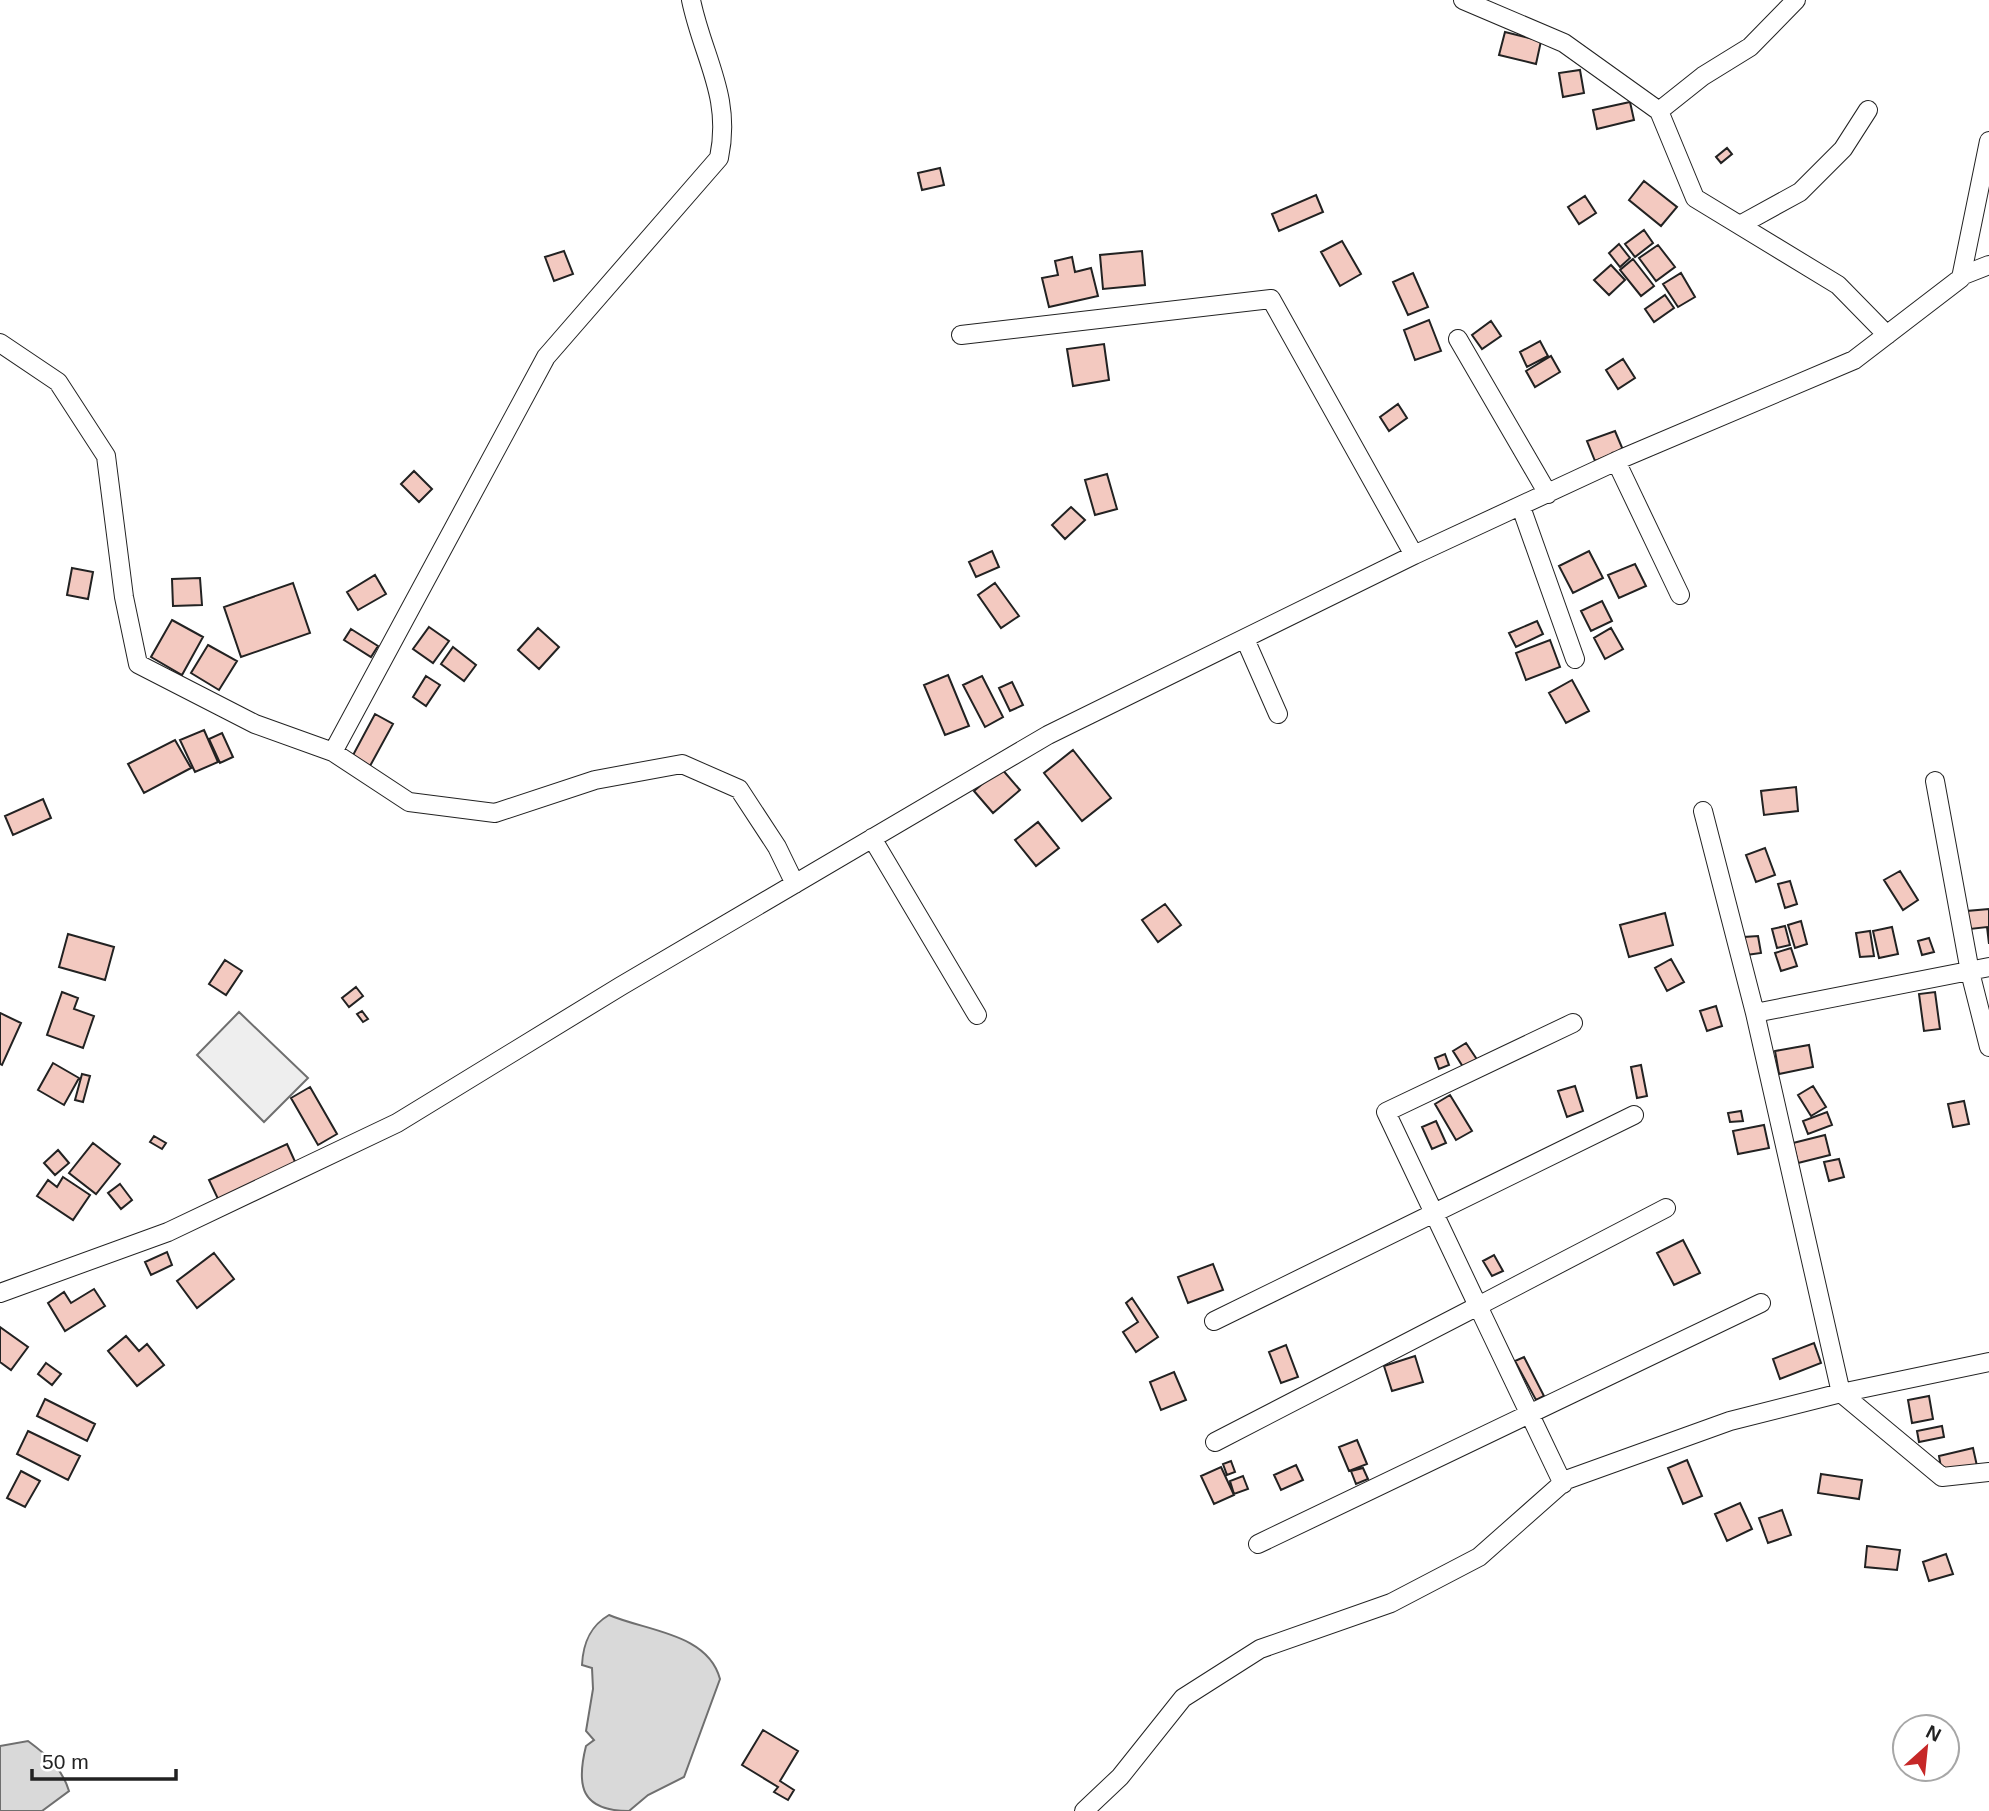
<svg xmlns="http://www.w3.org/2000/svg" width="1989" height="1811" font-family="Helvetica,sans-serif">
<style>
.green{fill:#eee;stroke:#6f6f6f;stroke-width:2}
.water{fill:#d9d9d9;stroke:#6f6f6f;stroke-width:2}
.building{fill:#f3c9c0;stroke:#222;stroke-width:2}
.lines{fill:none;stroke-linecap:round;stroke-linejoin:round}
.street-casing{stroke:#222;stroke-width:20}
.street{stroke:#fff;stroke-width:18}
</style>
<rect width="100%" height="100%" fill="#fff"/>
<!-- green -->
<path class="green" d="M239 1012 308 1078 264 1122 197 1055Z"/>
<!-- water -->
<path class="water" d="M609 1615C646 1631 708 1633 720 1679L684 1777 648 1795 629 1811C581 1811 576 1786 586 1746L594 1740 586 1731 593 1689 592 1668 582 1665C583 1643 590 1626 609 1615Z
M28 1741C47 1755 62 1768 69 1791L42 1811H0V1746Z"/>
<!-- building -->
<path class="building" d="M1505 32 1541 41 1536 64 1499 55Z
M1580 70 1584 93 1563 97 1559 73Z
M1630 102 1634 120 1597 129 1593 110Z
M1727 148 1732 154 1721 163 1716 157Z
M940 168 944 185 922 190 918 173Z
M1644 181 1677 207 1661 226 1629 200Z
M1316 195 1323 212 1279 231 1272 214Z
M1585 196 1596 213 1579 224 1568 207Z
M1644 230 1653 243 1635 257 1625 244Z
M1342 241 1361 274 1340 286 1321 252Z
M1619 244 1630 258 1620 267 1609 253Z
M1658 245 1675 267 1656 281 1639 258Z
M564 251 573 274 554 281 545 257Z
M1142 251 1145 285 1103 289 1100 255Z
M1072 257 1075 272 1091 268 1098 296 1049 307 1042 278 1058 275 1055 261Z
M1633 259 1654 286 1641 296 1620 270Z
M1611 265 1625 280 1609 295 1594 280Z
M1413 273 1428 307 1408 315 1393 282Z
M1681 273 1695 297 1678 307 1663 284Z
M1665 295 1674 308 1654 322 1645 309Z
M1429 320 1441 351 1415 360 1404 330Z
M1491 321 1501 336 1482 349 1472 335Z
M1540 341 1548 356 1527 367 1520 352Z
M1104 344 1109 380 1073 386 1067 349Z
M1551 356 1560 372 1535 387 1526 371Z
M1623 359 1635 378 1618 389 1606 370Z
M1398 404 1407 418 1389 431 1380 417Z
M1615 431 1623 450 1595 461 1587 441Z
M414 471 432 489 419 502 401 484Z
M1107 474 1117 509 1095 515 1085 480Z
M1071 507 1085 520 1065 539 1052 525Z
M992 551 999 567 976 577 969 562Z
M1589 551 1603 578 1573 593 1559 566Z
M1635 564 1646 586 1619 598 1608 575Z
M72 568 93 572 88 599 67 595Z
M375 575 386 594 358 610 347 592Z
M200 578 202 605 173 606 172 579Z
M293 583 310 633 241 657 224 607Z
M995 583 1019 616 1001 628 978 595Z
M1602 601 1612 621 1591 631 1581 611Z
M172 620 203 637 182 675 151 657Z
M1537 621 1543 634 1516 647 1509 633Z
M429 627 449 641 433 663 413 649Z
M538 628 559 647 539 669 518 650Z
M1611 628 1623 649 1605 659 1594 638Z
M351 629 378 646 371 657 344 640Z
M1550 640 1560 667 1526 680 1516 653Z
M208 645 237 661 219 690 191 673Z
M453 647 476 665 464 681 441 664Z
M948 675 969 726 945 735 924 685Z
M426 676 440 685 426 706 413 697Z
M982 676 1003 717 985 727 963 685Z
M1572 680 1589 711 1566 723 1549 693Z
M1012 682 1023 705 1010 711 999 688Z
M375 714 393 724 370 766 352 757Z
M204 730 218 762 195 772 180 740Z
M222 733 233 757 220 763 209 739Z
M175 740 191 768 144 793 128 764Z
M1073 750 1111 798 1082 821 1044 773Z
M1001 768 1020 790 993 813 974 791Z
M1796 787 1798 811 1764 815 1761 791Z
M43 799 51 818 13 835 5 816Z
M1038 822 1059 848 1036 866 1015 840Z
M1765 848 1775 875 1756 882 1746 855Z
M1900 871 1918 900 1903 910 1884 880Z
M1790 881 1797 904 1785 908 1778 884Z
M1165 904 1181 925 1158 942 1142 920Z
M1989 909V944L1987 927 1970 929 1967 911Z
M1665 913 1673 945 1629 957 1620 925Z
M1801 921 1807 944 1795 948 1788 925Z
M1785 926 1790 945 1777 948 1772 929Z
M1892 927 1898 954 1879 958 1873 931Z
M1870 931 1874 956 1860 957 1856 933Z
M68 934 114 947 105 980 59 967Z
M1758 936 1761 953 1746 955 1744 937Z
M1929 938 1934 952 1922 955 1918 941Z
M1791 948 1797 966 1781 971 1775 953Z
M1671 959 1684 982 1667 991 1655 968Z
M225 960 242 971 226 995 209 984Z
M356 987 363 996 349 1007 342 998Z
M62 992 78 998 74 1009 94 1016 83 1048 47 1035Z
M1935 992 1940 1029 1924 1031 1919 994Z
M1716 1006 1722 1026 1707 1031 1700 1011Z
M362 1011 368 1019 363 1022 357 1014Z
M0 1013 21 1023 2 1065 0 1064Z
M1466 1043 1478 1061 1465 1070 1453 1051Z
M1809 1045 1813 1067 1779 1074 1775 1051Z
M1445 1054 1449 1065 1439 1069 1435 1058Z
M53 1063 79 1078 64 1105 38 1090Z
M1641 1065 1647 1096 1637 1098 1631 1067Z
M82 1074 90 1076 83 1102 75 1100Z
M1575 1086 1583 1111 1567 1117 1558 1091Z
M1813 1086 1826 1107 1811 1116 1798 1095Z
M310 1087 337 1134 318 1145 291 1098Z
M1450 1095 1472 1131 1456 1140 1435 1104Z
M1964 1101 1969 1124 1953 1127 1948 1104Z
M1741 1111 1743 1121 1730 1122 1728 1113Z
M1827 1112 1832 1125 1808 1134 1803 1121Z
M1436 1121 1446 1143 1432 1149 1422 1127Z
M1764 1125 1769 1148 1738 1154 1733 1131Z
M1825 1135 1830 1155 1798 1163 1793 1143Z
M154 1136 166 1143 162 1149 150 1142Z
M93 1143 120 1164 96 1194 69 1173Z
M287 1144 297 1166 219 1201 209 1180Z
M58 1150 69 1163 55 1175 44 1163Z
M1839 1159 1844 1177 1829 1181 1824 1162Z
M63 1177 90 1195 73 1220 37 1196 48 1180 57 1187Z
M120 1184 132 1200 121 1209 108 1193Z
M1683 1240 1700 1273 1674 1285 1657 1253Z
M167 1252 172 1265 151 1275 145 1262Z
M214 1253 234 1279 197 1308 177 1281Z
M1494 1255 1503 1271 1492 1276 1483 1261Z
M1213 1264 1223 1290 1188 1303 1178 1277Z
M94 1289 105 1306 65 1331 48 1303 64 1292 71 1303Z
M1132 1298 1158 1337 1136 1352 1123 1332 1138 1322 1126 1303Z
M0 1327 28 1347 11 1370 0 1362Z
M126 1336 139 1351 147 1344 164 1365 137 1386 108 1351Z
M1814 1343 1821 1363 1780 1379 1773 1359Z
M1286 1345 1298 1377 1281 1383 1269 1352Z
M1415 1356 1423 1382 1392 1391 1384 1366Z
M1524 1357 1544 1396 1536 1400 1515 1361Z
M46 1363 61 1374 52 1385 38 1374Z
M1174 1372 1186 1400 1161 1410 1150 1382Z
M1929 1396 1933 1419 1912 1423 1908 1400Z
M45 1399 95 1424 87 1441 37 1416Z
M1942 1426 1944 1437 1919 1442 1917 1431Z
M28 1431 80 1456 68 1480 17 1454Z
M1357 1440 1367 1464 1349 1471 1339 1447Z
M1973 1448 1977 1466 1942 1473 1939 1456Z
M1687 1460 1702 1496 1683 1504 1668 1468Z
M1231 1461 1235 1472 1227 1475 1223 1464Z
M1296 1465 1303 1480 1281 1490 1274 1475Z
M1221 1467 1234 1495 1214 1504 1201 1476Z
M1363 1468 1368 1479 1356 1484 1351 1471Z
M21 1471 40 1481 25 1507 7 1498Z
M1821 1474 1862 1480 1859 1499 1818 1493Z
M1243 1476 1248 1489 1234 1494 1230 1481Z
M1740 1503 1752 1529 1727 1541 1715 1514Z
M1782 1510 1791 1535 1768 1543 1759 1518Z
M1867 1546 1900 1550 1897 1570 1865 1567Z
M1946 1554 1953 1574 1929 1581 1923 1562Z
M763 1730 798 1751 780 1781 794 1790 788 1800 774 1792 778 1787 742 1765Z"/>
<g class="lines">
<!-- street casing -->
<g class="street-casing">
<path id="street" d="M691 0C703 58 732 96 719 158L546 357 333 752 409 802 495 813 595 780 682 764 739 789 777 847 795 884
M1463 0 1564 43 1659 111 1695 198 1838 285 1887 335
M1659 111 1703 76 1750 47 1796 0
M1740 225 1800 192 1843 149 1868 110
M1961 276 1989 265
M961 335 1271 299 1414 555
M1458 339 1548 494
M0 343 58 382 106 456 124 597 138 664 255 724 333 752
M1616 461 1680 595
M1521 507 1575 659
M1245 639 1278 714
M1935 781 1970 972 1989 1047
M1703 811 1755 1013 1841 1393 1942 1477 1989 1472
M872 838 977 1015
M1755 1013 1989 967
M1573 1023 1386 1112 1478 1306 1666 1208
M0 1293 168 1232 397 1123 621 986 1048 735 1414 555 1623 458 1854 360 1961 278 1989 141
M1214 1321 1634 1115
M1215 1442 1478 1306 1563 1484
M1258 1544 1761 1303
M1084 1811 1120 1777 1183 1698 1260 1649 1391 1603 1479 1557 1566 1480 1730 1421 1841 1393 1989 1362"/>
</g>
<!-- street -->
<use href="#street" class="street"/>
</g>
<!-- north arrow -->
<g transform="translate(1926 1748) rotate(27)"><circle r="33" fill="#ffffff" stroke="#a7a7a7" stroke-width="2"/>
<path d="M0-5L12 26L0 18L-12 26Z" fill="#c62828"/>
<text y="-10" font-size="19" font-weight="bold" text-anchor="middle" fill="#222222">N</text>
</g>
<!-- scale -->
<path d="M32 1769v10h144v-10" fill="none" stroke="#222222" stroke-width="3.5"/>
<text x="42" y="1769" font-size="21" fill="#222222" stroke="#ffffff" stroke-width="5" paint-order="stroke">50 m</text>
</svg>
